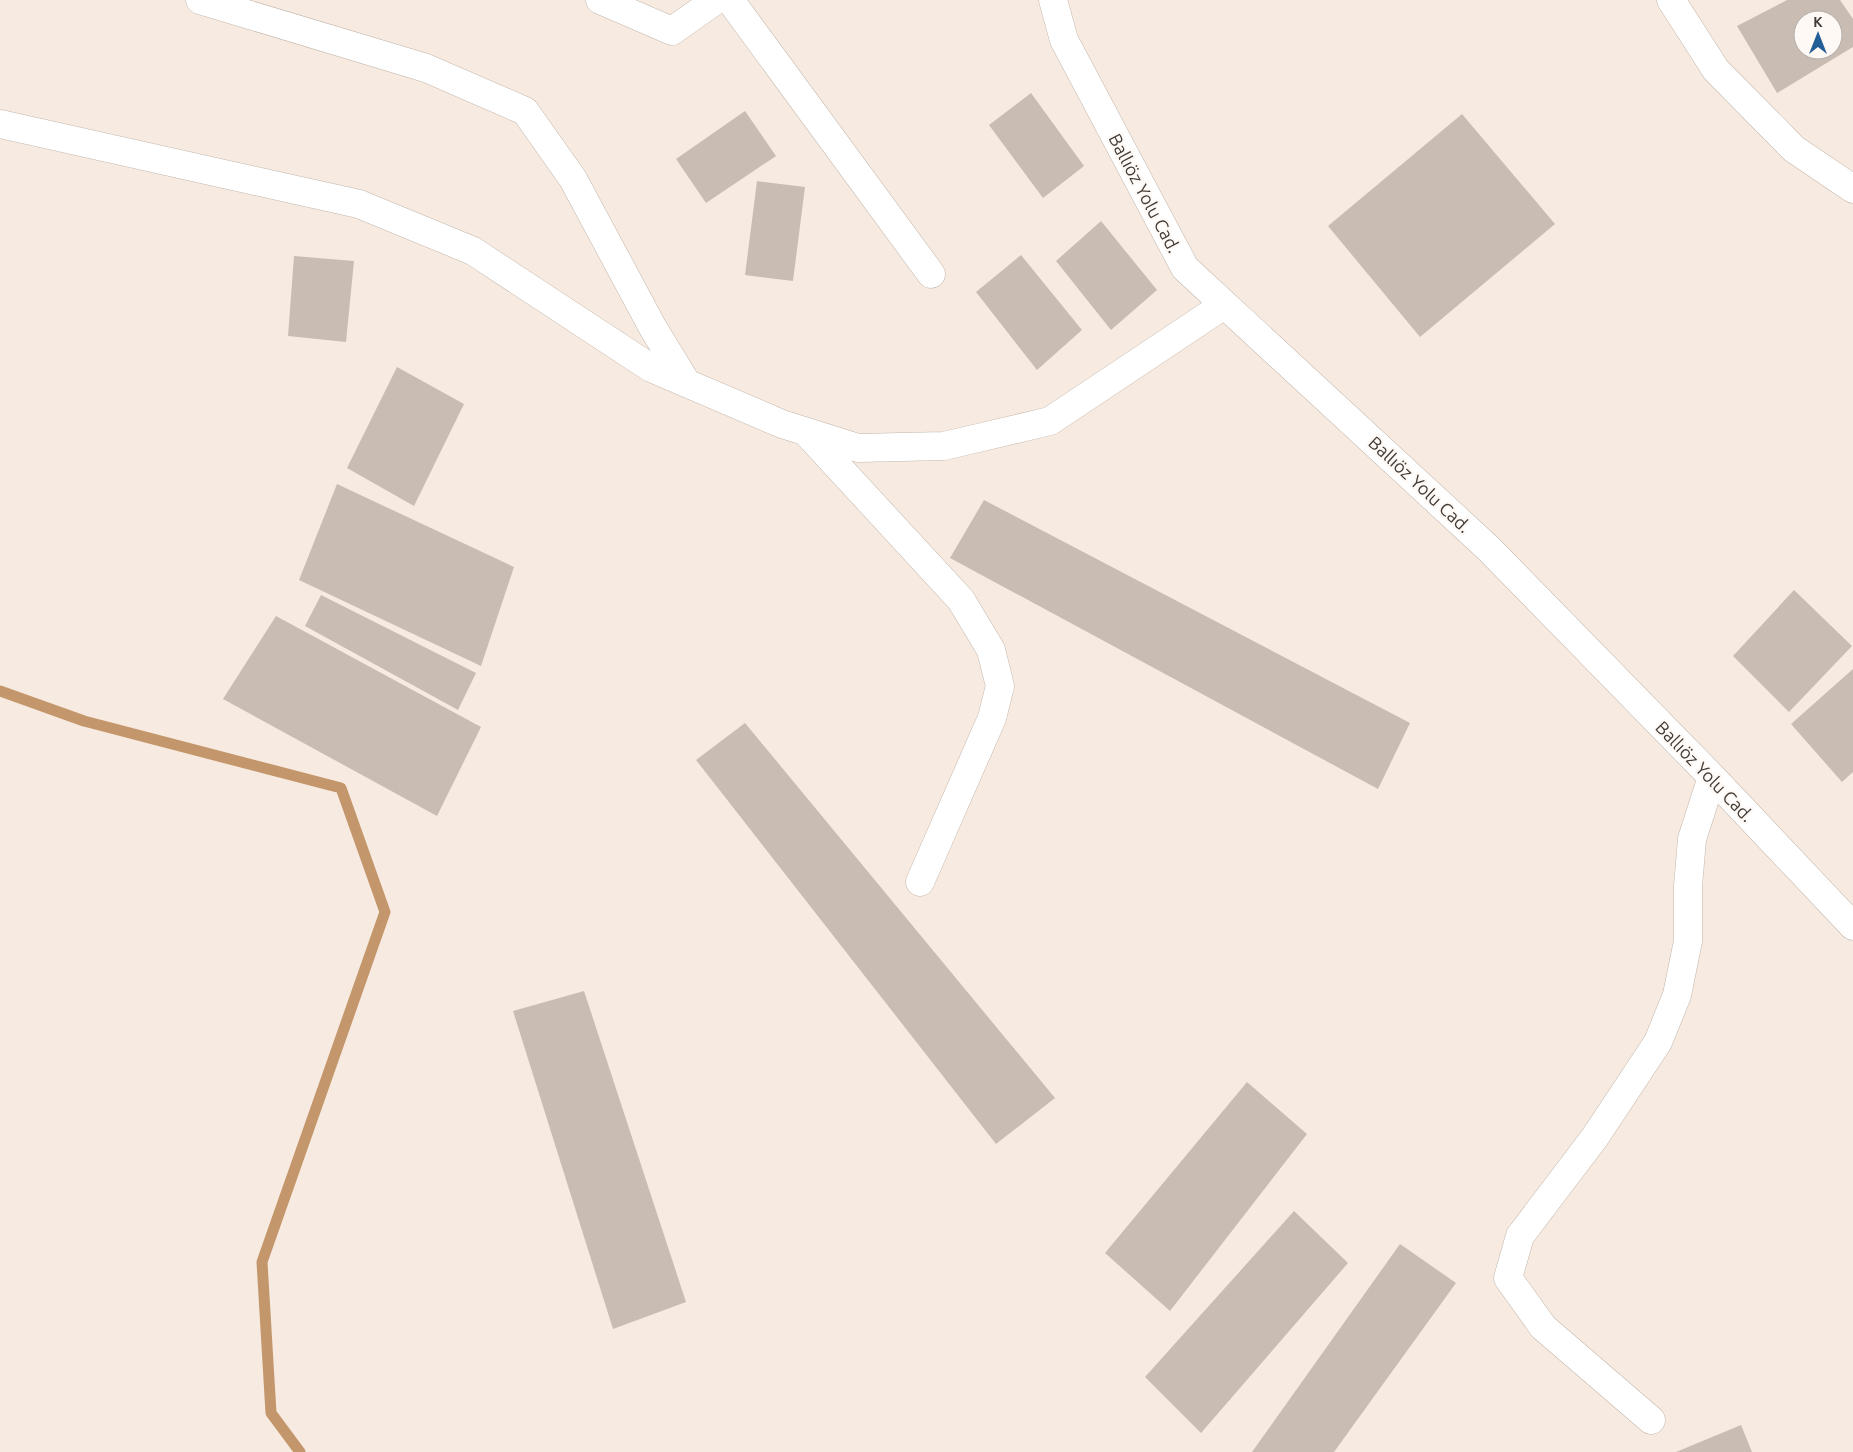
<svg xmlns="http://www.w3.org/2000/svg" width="1853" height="1452" font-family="Ubuntu,sans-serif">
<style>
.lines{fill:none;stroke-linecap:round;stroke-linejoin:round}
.stream{stroke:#c4966b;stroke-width:11}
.building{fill:#c9bdb3;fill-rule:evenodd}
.minor-casing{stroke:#c3b7ad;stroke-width:29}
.minor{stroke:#fff;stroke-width:28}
.labels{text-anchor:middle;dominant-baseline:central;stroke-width:4.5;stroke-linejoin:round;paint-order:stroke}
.street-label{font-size:18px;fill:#403b37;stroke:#fef9f5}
</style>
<rect width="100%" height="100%" fill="#f7eae0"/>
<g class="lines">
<!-- stream -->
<path class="stream" d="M0 691 84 721 341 788 385 912 262 1262 271 1413 300 1452"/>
</g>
<!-- building -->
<path class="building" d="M1787 0H1840L1853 19V47L1777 93 1737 26ZM1803 20H1833V50H1803Z
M1031 93 1084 166 1043 198 989 125Z
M745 111 776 156 706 203 676 159Z
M1462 114 1555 224 1420 337 1328 226Z
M757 181 805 187 793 281 745 275Z
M1101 221 1157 290 1111 330 1056 261Z
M1021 255 1082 330 1037 370 976 292Z
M294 256 354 261 346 342 288 336Z
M397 367 464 404 414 506 347 468Z
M337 484 514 567 481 666 299 580Z
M984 500 1410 723 1378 789 950 558Z
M1794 590 1852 646 1789 712 1733 656Z
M321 595 476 673 458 710 305 626Z
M276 616 481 727 437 816 223 699Z
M1853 669V772L1842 782 1791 724Z
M745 723 1055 1098 996 1144 696 760Z
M584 991 686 1302 613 1329 513 1011Z
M1247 1082 1307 1134 1170 1311 1105 1253Z
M1294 1211 1348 1263 1201 1433 1145 1377Z
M1400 1244 1456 1283 1334 1452H1252Z
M1741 1425 1752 1452H1676Z"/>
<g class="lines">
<!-- minor casing -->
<g class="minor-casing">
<path id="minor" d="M200 0 426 68 525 111 573 179 653 328 686 382
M600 0 672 31 716 0
M730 0 931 274
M1053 0 1064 40 1185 268 1488 548 1712 777 1853 926
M1671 0 1716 70 1794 149 1853 189
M0 124 359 204 473 251 651 368 782 424 858 448 944 446 1050 421 1224 305
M806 432 961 600 991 650 1000 686 992 718 920 882
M1651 1420 1543 1327 1508 1278 1520 1236 1595 1137 1658 1042 1677 995 1688 941V886L1692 839 1712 777"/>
</g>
<!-- minor -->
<use href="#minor" class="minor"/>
</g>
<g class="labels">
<!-- street labels -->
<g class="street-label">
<text transform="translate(1145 193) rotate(62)">Ballıöz Yolu Cad.</text>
<text transform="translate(1420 484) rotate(43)">Ballıöz Yolu Cad.</text>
<text transform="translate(1705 771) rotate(46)">Ballıöz Yolu Cad.</text>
</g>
</g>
<!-- north arrow -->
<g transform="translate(1818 35)"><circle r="24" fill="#fef9f5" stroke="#b2ada9"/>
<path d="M0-4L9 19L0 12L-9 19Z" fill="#245e96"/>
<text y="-8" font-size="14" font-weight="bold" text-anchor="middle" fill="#403b37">K</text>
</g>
</svg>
